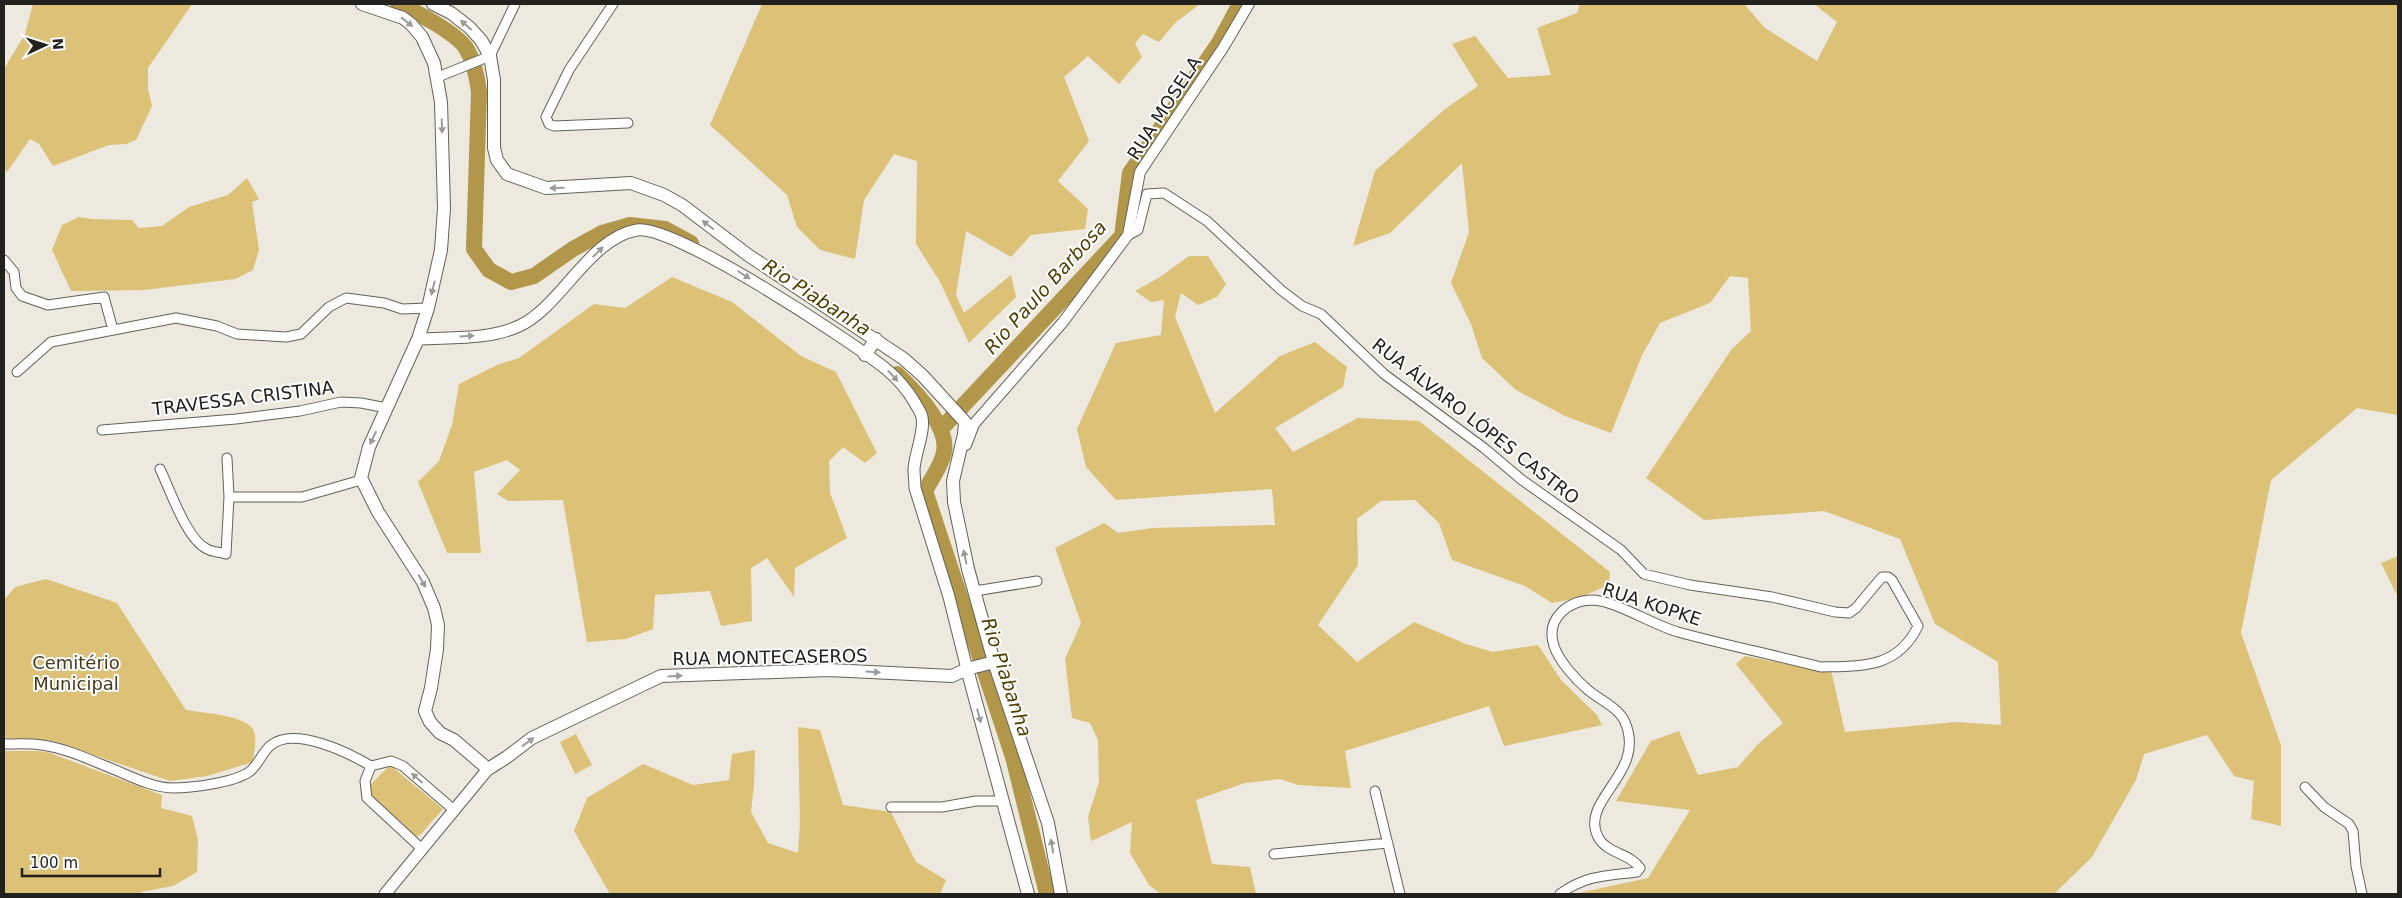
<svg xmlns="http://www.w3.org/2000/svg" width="2402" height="898" font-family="'DejaVu Sans',sans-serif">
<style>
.green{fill:#dcc177}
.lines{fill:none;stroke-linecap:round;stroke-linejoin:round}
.river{stroke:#b2974b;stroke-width:16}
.minor-casing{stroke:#646158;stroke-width:11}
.tertiary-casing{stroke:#646158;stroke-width:12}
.secondary-casing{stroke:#646158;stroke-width:13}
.primary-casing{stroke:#646158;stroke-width:14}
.minor{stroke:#fff;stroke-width:9}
.tertiary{stroke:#fff;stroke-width:10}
.secondary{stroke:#fff;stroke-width:11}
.primary{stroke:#fff;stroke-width:12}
.oneway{fill:#9c9b99}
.labels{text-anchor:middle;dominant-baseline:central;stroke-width:4;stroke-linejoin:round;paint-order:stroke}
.street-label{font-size:18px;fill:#22211d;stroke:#fff}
.park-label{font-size:18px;fill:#463a19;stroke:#fff}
.water-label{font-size:19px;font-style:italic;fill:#513f00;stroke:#fff}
</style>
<rect width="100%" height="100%" fill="#ede9de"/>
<!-- green -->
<path class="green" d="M33 4H192L148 68V89L152 106 136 140 126 144 109 145 53 166 39 144 30 139 7 172 4 169V69L25 34Z
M762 4H1200L1175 23 1159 42 1143 34 1135 43 1142 57 1119 84 1088 56 1064 77 1089 141 1058 181 1088 209 1085 229 1031 235 1011 257 966 231 956 295 964 313 1011 275 1016 297 969 343 939 280 916 244 917 161 894 154 864 200 855 259 820 250 797 227 787 195 710 125Z
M1580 4H1744L1765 28 1817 61 1837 22 1814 4H2398V415L2357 408 2271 480 2241 633 2281 745V826L2251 819 2254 781 2234 776 2207 735 2144 754 2136 780 2092 857 2054 894H1574L1648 878 1690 810 1616 801 1651 741 1679 731 1698 775 1738 767 1757 745 1783 723 1736 664 1745 656 1822 671 1831 670 1845 732 1957 722 2001 725 1998 662 1935 624 1900 539 1824 511 1704 520 1646 478 1731 350 1751 331 1748 278 1730 276 1710 303 1660 323 1642 355 1611 433 1565 416 1516 390 1482 358 1471 324 1451 283 1469 232 1462 163 1390 233 1353 246 1375 171 1445 109 1478 86 1452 44 1475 36 1508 78 1551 75 1537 28 1577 13Z
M247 178 259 199 252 202 259 250 253 270 235 279 144 290 71 291 52 250 62 225 79 217 92 219 132 220 139 228 162 226 189 207 228 195Z
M1189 256H1208L1226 284 1217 297 1198 305 1181 293 1175 317 1215 413 1280 356 1315 342 1347 367 1343 387 1275 428 1293 452 1358 418 1419 421 1610 572 1609 585 1578 598 1552 603 1525 586 1452 560 1439 523 1415 500 1381 501 1357 519 1358 565 1318 625 1357 662 1414 622 1466 644 1493 652 1538 645 1561 680 1597 715 1602 725 1504 746 1489 706 1345 751 1351 788 1298 785 1280 779 1245 783 1196 800 1212 864 1250 867 1256 894H1161L1149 885 1130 853 1132 822 1091 841 1088 817 1099 782 1098 740 1090 723 1072 718 1065 659 1081 623 1055 548 1104 523 1118 533 1152 528 1275 525 1272 489 1116 500 1086 467 1077 429 1116 343 1161 335 1164 300 1151 302 1135 291 1160 277Z
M672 277 732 302 801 356 836 372 877 453 865 463 843 447 829 461 830 493 847 538 795 568 794 597 767 558 751 568 752 621 721 626 710 591 655 595 653 629 626 639 587 642 563 500 508 501 497 494 520 470 507 460 474 472 481 553H447L418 482 439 461 452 425 459 384 497 365 519 358 594 304 625 308Z
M2398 556V597L2381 563Z
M46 579 117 603 186 710C202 713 248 715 254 731 257 740 254 752 253 762L207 776 170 781 53 741 4 738V600L15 587Z
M798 727 820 730 843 805 891 812 916 862 946 880 940 894H610L574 831 587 798 643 764 693 785 729 780 732 754 755 750 754 785 751 812 768 843 798 853 800 823Z
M576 734 592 765 575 774 560 742Z
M4 751H39L50 753 162 795 161 808 192 816 198 840 197 872 173 886 141 892V894H4Z
M390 765 443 809 421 834 416 837C403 829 366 800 370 785Z"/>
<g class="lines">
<!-- river -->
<path class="river" d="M398 4C415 11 456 33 466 48 474 61 477 76 479 92L474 249 489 270 511 282 534 276 573 249 602 233 630 225 665 229 691 243
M897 374C915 391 949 426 944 452 942 465 931 479 925 491L1013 757 1047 894
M942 428 1122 236 1130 173 1219 43 1240 4"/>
<!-- minor casing -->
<g class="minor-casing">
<path id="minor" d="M613 4 569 70 546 117 549 124 554 126 628 123
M438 77 490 56 515 4
M1128 235 1138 230 1147 194 1164 193 1207 221 1281 290 1302 306 1321 314 1384 374 1484 448 1522 480 1621 550 1644 574 1690 585 1772 597 1835 612 1849 613 1856 608 1882 577H1888L1892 580 1918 626C1898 668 1863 666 1821 667 1774 655 1725 645 1678 632 1653 625 1616 601 1593 600 1568 600 1545 619 1554 646 1559 661 1576 680 1588 690 1600 700 1619 708 1625 722 1647 774 1579 799 1598 837 1607 854 1630 853 1640 868L1637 872C1605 876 1586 875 1560 894
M4 260 14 272 16 288 22 296 48 305 104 297 113 330
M17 372 51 342 176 318 217 326 237 334 286 337 301 334 329 307 346 298 384 303 402 309 428 308
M102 430 236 419 300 411 341 402 361 403 387 408
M160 469C170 489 186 539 207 549 212 552 220 552 226 554L229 497 227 458
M229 497H302L361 480
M975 591 1037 581
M4 744C16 744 29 743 42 745 63 748 84 757 103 765 125 773 148 787 172 788 191 788 233 783 249 772 258 766 262 752 271 745 295 726 349 753 371 766
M2305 787 2324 807 2349 824 2353 831 2356 866 2362 894
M1375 791 1400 894
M891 807H942L976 801H1003
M422 849 367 798 365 781 371 766 391 761 403 766 454 810
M1274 854 1388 843"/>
</g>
<!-- tertiary casing -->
<g class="tertiary-casing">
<path id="tertiary" d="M966 445 974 424 1063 322 1128 235 1140 172 1223 48 1249 4"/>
</g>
<!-- secondary casing -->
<g class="secondary-casing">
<path id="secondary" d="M418 339C451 337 489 340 519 326 560 308 589 238 637 230 674 224 851 341 886 369 897 378 908 391 915 403 917 407 921 412 922 417 925 432 915 453 914 469 914 475 915 482 915 488L949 597 967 669
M385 894 488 769"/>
</g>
<!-- primary casing -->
<g class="primary-casing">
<path id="primary" d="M362 4 403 18 411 24 422 37 434 63 441 102 444 208 441 250 428 308 418 339 369 447 361 478 378 512 423 582 434 608 438 625 437 649 431 688 425 711 430 722 440 733 454 740 488 769 507 757 532 738 661 676 829 670 952 676 967 669 994 662
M433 4 451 13 469 27 481 40 490 56 494 80V148L497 160 507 174 546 188 631 183 664 195 682 205 748 255 904 359 923 376 965 422 964 434 953 481 954 502 968 569 994 662 1048 823 1061 894
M865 355 876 339
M967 669 1028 894"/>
</g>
<!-- minor -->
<use href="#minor" class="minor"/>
<!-- tertiary -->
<use href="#tertiary" class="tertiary"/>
<!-- secondary -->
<use href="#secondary" class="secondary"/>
<!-- primary -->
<use href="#primary" class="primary"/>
</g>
<!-- one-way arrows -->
<defs><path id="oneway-solid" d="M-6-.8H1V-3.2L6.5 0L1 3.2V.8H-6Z" transform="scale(1.25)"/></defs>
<g class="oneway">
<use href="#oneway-solid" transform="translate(407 22) rotate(38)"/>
<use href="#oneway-solid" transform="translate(466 25) rotate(-139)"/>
<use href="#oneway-solid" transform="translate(442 126) rotate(88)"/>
<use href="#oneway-solid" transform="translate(557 188) rotate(179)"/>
<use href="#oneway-solid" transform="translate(708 225) rotate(-143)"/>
<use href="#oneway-solid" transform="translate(598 252) rotate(-44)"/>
<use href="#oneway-solid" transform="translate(744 275) rotate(32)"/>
<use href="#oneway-solid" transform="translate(433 288) rotate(104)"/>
<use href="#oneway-solid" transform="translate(467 336) rotate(-4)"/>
<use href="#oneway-solid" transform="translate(893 376) rotate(47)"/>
<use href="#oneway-solid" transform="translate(373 438) rotate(115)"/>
<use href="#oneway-solid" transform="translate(965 557) rotate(-102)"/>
<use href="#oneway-solid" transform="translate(422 581) rotate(61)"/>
<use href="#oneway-solid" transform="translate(873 672) rotate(3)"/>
<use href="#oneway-solid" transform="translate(675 676) rotate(-3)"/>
<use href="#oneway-solid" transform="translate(979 716) rotate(75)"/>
<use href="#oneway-solid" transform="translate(528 742) rotate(-36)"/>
<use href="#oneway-solid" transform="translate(417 778) rotate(-139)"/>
<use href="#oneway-solid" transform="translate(1052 846) rotate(-99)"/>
</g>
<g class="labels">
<!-- street labels -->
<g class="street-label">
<text transform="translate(1164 108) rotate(-57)">RUA MOSELA</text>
<text transform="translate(243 398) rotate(-7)">TRAVESSA CRISTINA</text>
<text transform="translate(1476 421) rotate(38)">RUA ÁLVARO LÓPES CASTRO</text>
<text transform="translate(1652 604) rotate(18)">RUA KOPKE</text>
<text transform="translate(770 657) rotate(-1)">RUA MONTECASEROS</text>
</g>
<!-- park labels -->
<g class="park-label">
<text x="76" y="662">Cemitério<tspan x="76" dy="21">Municipal</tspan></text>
</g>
<!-- water labels -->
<g class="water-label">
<text transform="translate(1045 287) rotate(-48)">Rio Paulo Barbosa</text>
<text transform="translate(817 297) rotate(33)">Rio Piabanha</text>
<text transform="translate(1007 677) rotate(72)">Rio Piabanha</text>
</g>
</g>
<!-- border -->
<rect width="2402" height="898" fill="none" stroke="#22211d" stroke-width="10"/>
<!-- north arrow -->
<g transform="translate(45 45) rotate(86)" stroke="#ffffff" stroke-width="4" paint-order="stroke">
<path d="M0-4L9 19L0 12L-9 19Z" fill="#22211d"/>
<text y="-8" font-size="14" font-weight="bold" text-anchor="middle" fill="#22211d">N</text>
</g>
<!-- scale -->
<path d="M22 868v8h138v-8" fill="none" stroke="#22211d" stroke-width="2.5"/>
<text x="30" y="868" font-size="15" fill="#22211d" stroke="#ffffff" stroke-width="4" paint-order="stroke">100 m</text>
</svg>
